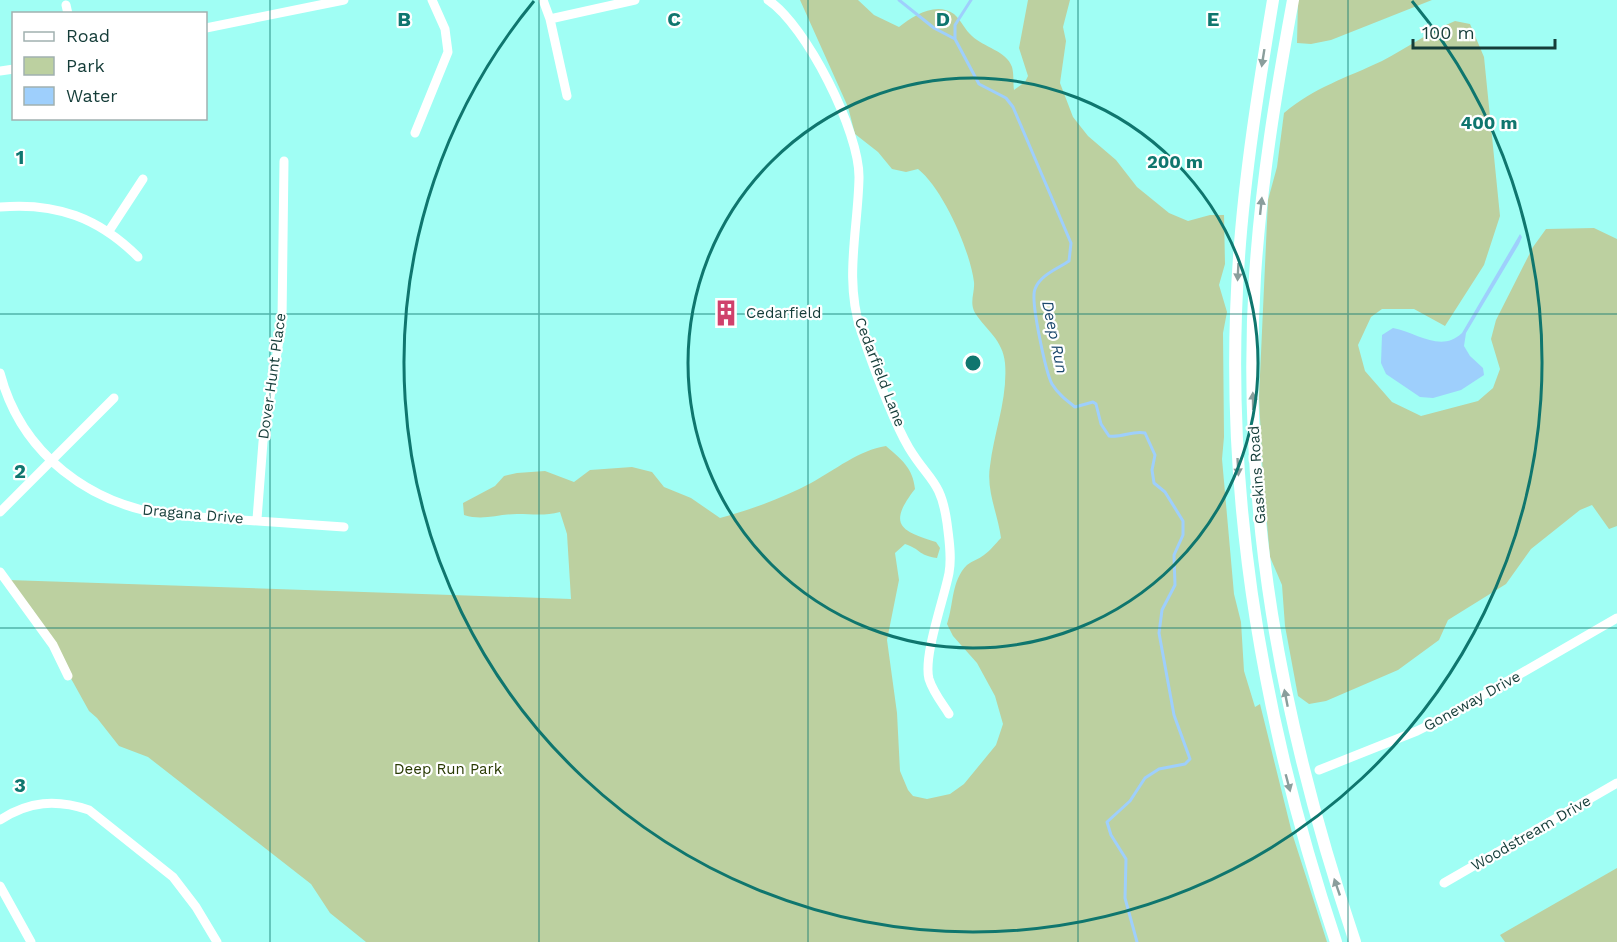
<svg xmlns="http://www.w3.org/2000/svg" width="1617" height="942" font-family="'Work Sans',sans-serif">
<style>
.green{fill:#bcd0a0}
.water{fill:#9ecffc}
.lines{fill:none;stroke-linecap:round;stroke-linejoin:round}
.stream{stroke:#9ecffc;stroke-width:3}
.minor{stroke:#fff;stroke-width:9}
.major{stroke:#fff;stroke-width:12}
.oneway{fill:#8a9e9c}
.grid{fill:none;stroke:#0f766e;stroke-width:1.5;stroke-opacity:0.55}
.ring{fill:none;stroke:#0f766e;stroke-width:3}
.labels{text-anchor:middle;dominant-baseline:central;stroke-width:4.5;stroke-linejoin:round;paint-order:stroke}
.poi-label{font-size:15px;fill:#153d39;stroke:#fff;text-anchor:start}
.street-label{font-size:15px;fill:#153d39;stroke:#fff}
.park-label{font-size:15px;fill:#293a03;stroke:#fff}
.water-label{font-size:16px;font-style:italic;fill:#1c496d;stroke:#fff}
.grid-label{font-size:20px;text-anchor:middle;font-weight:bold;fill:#0f766e;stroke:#fff;stroke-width:4.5;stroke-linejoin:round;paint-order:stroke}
.centre{fill:#0f766e;stroke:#fff;stroke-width:3}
.ring-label{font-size:18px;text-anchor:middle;font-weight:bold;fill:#0f766e;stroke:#fff;stroke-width:4.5;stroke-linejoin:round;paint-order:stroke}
</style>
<rect width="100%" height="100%" fill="#a0fef4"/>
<!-- green -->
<path class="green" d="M800 0H858L874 15 899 27C913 16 936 1 954 14 961 20 965 30 972 36 983 47 1007 51 1012 67 1014 74 1013 83 1014 90L1025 82 1028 76 1019 48 1028 0H1070L1063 27 1066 41 1060 83 1073 117 1088 136 1116 160 1137 187 1169 213 1188 221 1210 215H1224L1225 264 1219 285 1227 312 1223 333 1224 437 1222 459 1234 594 1241 622 1244 671 1255 707 1260 704 1292 833 1327 942H366L330 913 311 884 148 757 119 746 97 718 89 711 33 610 8 580 571 599 567 534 560 512C545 516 533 514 517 514 498 514 483 521 464 515L463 503 495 486 504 476 517 473 545 471 574 482 590 470 632 467 652 472 664 487 691 498 720 518C750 510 783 498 811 483 835 470 859 450 886 446 901 459 913 468 915 489 887 525 901 531 936 542L940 548 937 558C917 555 921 549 905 544L895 553 899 580 887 640 897 713 900 771 908 790 913 796 927 799 950 794 964 784 996 745 1003 724 995 696 977 663 953 636 947 624C954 604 951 581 967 565 972 561 979 559 984 555 990 551 995 544 1001 538 998 514 986 491 990 466 994 432 1008 398 1005 363 1003 340 986 330 975 313 969 302 975 293 974 282 970 250 943 189 918 169L906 172 892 169 878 152 855 134 848 107Z
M1298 0H1432L1331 40 1311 44 1297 43Z
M1455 21 1470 24 1484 57 1500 216 1484 265 1445 326 1414 309H1382L1371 317 1358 345 1365 371 1392 402 1421 416 1478 401 1493 388 1500 369 1491 339 1496 320 1533 247 1546 229 1594 228 1617 239V526L1609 529 1592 505 1580 510 1531 549 1506 584 1448 620 1439 640 1398 670 1326 701 1309 704 1298 696 1285 626 1282 585 1270 557 1263 479 1259 397 1268 200 1277 167 1284 113C1315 87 1346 78 1382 61 1407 48 1429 32 1455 21Z
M1617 868V942H1505L1500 935Z"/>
<!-- water -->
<path class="water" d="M1520 234 1522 237 1519 244 1466 333 1464 346 1470 356 1483 368 1484 375 1461 390 1433 398 1420 397 1386 374 1381 363 1382 335 1393 328C1418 333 1441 353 1462 333Z"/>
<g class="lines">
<!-- stream -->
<path class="stream" d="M899 0 934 28 955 39 979 84 1006 98 1013 107 1071 243 1069 261C1057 269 1040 275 1035 289 1030 300 1046 373 1052 384 1058 394 1066 400 1075 407L1093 402 1096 404 1101 424 1109 436C1122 438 1133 430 1145 433L1155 455 1152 470 1154 483 1165 492 1183 521V535L1174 555 1175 585 1162 610 1159 633 1174 715 1190 759 1185 764 1159 769 1145 778 1130 801 1107 822 1111 835 1126 859 1125 898 1137 942
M955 38V25L971 0"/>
<!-- minor -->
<path class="minor" d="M543 0 550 19 567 96
M768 0C806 25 860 132 859 178 858 229 844 280 861 331 872 363 892 419 909 448 929 481 941 480 947 523 949 539 952 557 949 573 944 599 923 656 929 679 933 692 942 703 949 714
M66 5 68 14
M550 19 635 0
M206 28 344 0
M0 71 14 69
M415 133 448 52 445 29 432 0
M0 207C56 202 99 218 138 257
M109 231 143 179
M0 373C21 454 91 506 171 515L344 527
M0 512 114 398
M257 519 263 442 282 321 284 161
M0 572 53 645 68 676
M1319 770 1417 731 1449 715 1617 618
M0 820C29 801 56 799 89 810L173 877 196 907 217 942
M1444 883 1617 783
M0 886 31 942"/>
<!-- major -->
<path class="major" d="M1273 0C1259 85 1245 171 1239 257 1222 491 1262 721 1336 942
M1293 0C1276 92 1261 183 1255 276 1241 509 1281 722 1355 942"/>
</g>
<!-- one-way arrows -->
<defs><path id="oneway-solid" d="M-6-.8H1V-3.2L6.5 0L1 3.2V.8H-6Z" transform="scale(1.5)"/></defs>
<g class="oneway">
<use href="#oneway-solid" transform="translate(1263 58) rotate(99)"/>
<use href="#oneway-solid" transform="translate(1261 206) rotate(-84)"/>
<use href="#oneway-solid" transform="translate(1238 272) rotate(93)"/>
<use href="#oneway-solid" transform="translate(1253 401) rotate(-91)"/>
<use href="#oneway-solid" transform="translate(1238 467) rotate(87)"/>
<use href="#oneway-solid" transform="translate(1286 698) rotate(-101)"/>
<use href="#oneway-solid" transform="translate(1288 783) rotate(75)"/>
<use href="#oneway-solid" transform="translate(1337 887) rotate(-109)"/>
</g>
<!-- grid -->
<path class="grid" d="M270 0V942M539 0V942M808 0V942M1078 0V942M1348 0V942M0 314H1617M0 628H1617"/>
<!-- distance rings -->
<g class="ring">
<circle cx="973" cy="363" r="285"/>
<path d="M1412 1A569 569 0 1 1 534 1"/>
</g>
<!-- icons -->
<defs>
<g id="building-bare" transform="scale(2.07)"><path d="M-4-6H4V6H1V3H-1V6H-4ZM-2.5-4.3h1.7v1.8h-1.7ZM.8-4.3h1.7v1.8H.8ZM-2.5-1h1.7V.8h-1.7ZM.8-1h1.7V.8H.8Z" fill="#cf416c" stroke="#fff" stroke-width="2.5" paint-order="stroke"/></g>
</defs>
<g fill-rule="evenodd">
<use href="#building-bare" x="726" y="313"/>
</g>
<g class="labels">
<!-- poi labels -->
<g class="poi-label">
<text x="746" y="313">Cedarfield</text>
</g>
<!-- street labels -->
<g class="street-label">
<text transform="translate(880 372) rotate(69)">Cedarfield Lane</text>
<text transform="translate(272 376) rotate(-82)">Dover Hunt Place</text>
<text transform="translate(1257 475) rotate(-94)">Gaskins Road</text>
<text transform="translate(193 514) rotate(5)">Dragana Drive</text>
<text transform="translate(1472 701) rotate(-29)">Goneway Drive</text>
<text transform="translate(1531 833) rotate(-30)">Woodstream Drive</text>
</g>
<!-- park labels -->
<g class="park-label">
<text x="448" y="769">Deep Run Park</text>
</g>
<!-- water labels -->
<g class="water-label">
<text transform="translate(1055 337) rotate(78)">Deep Run</text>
</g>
</g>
<g class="grid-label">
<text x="404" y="26">B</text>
<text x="674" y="26">C</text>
<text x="943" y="26">D</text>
<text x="1213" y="26">E</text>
<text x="20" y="164">1</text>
<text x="20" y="478">2</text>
<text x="20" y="792">3</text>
</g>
<circle cx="973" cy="363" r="9" class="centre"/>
<g class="ring-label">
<text x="1489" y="129">400 m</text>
<text x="1175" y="168">200 m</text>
</g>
<!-- legend -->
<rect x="12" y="12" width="195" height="108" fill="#ffffff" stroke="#a1b1b0" stroke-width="1.5"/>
<rect x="24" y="32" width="30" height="9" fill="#ffffff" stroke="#a1b1b0" stroke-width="1.5"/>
<text x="66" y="42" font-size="18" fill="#153d39">Road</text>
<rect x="24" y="57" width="30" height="18" fill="#bcd0a0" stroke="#a1b1b0" stroke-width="1.5"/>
<text x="66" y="72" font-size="18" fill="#153d39">Park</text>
<rect x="24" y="87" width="30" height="18" fill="#9ecffc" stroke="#a1b1b0" stroke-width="1.5"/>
<text x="66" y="102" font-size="18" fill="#153d39">Water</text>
<!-- scale -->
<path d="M1413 39v9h142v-9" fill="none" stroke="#153d39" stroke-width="3"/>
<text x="1422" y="39" font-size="18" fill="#153d39" stroke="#ffffff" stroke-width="4.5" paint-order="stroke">100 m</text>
</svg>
